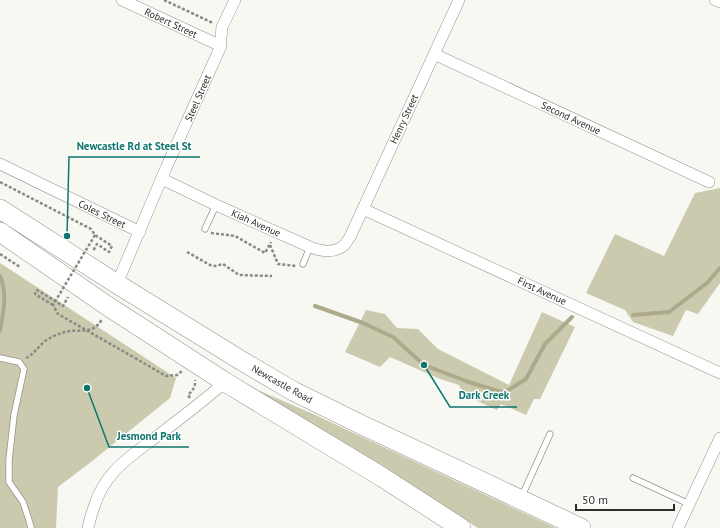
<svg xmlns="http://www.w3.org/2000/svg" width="720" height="528" font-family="'PT Sans',sans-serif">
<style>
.green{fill:#cbcaae}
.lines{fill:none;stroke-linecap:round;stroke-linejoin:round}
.stream{stroke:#acaa8b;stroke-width:4}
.lane-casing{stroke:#95948f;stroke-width:7}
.street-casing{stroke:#95948f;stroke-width:12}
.highway-casing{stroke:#95948f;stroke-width:20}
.path{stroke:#898985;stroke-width:2.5;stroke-dasharray:3 2;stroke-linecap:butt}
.lane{stroke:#fff;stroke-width:5.5}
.street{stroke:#fff;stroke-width:11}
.highway{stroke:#fff;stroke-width:19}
.path-bridge{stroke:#898985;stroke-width:2.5;stroke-dasharray:3 2;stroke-linecap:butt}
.labels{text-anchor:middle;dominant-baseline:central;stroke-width:3;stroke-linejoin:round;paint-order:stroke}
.street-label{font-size:10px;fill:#2d2d2b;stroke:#fff}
.leader{fill:none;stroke:#0f766e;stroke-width:1.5}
.callout-dot{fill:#0f766e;stroke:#fff;stroke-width:1.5}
.callout-label{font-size:11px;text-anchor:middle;font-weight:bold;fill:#0f766e;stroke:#fff;stroke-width:3;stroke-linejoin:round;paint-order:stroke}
</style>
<rect width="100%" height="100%" fill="#f8f8f2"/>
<!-- green -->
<path class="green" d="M720 188V283L698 314 686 310 673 336 633 322 625 310 586 293 615 234 664 256 695 193Z
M0 263 176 378 170 398 91 462 58 487 56 528H0Z
M366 310 385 314 397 328 418 329 438 349 509 385 542 312 575 327 540 399H534L526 415 501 404 497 410 464 395 459 385 440 379 390 357 380 367 345 352Z
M260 391 311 413 556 528H478L399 478 259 394Z"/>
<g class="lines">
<!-- stream -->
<path class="stream" d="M0 276C8 295 3 313 0 331
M315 306 363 323 393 337 424 365 466 381 504 393 526 379 545 344 572 317
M633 315 669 312 707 283 720 268"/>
<!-- lane casing -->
<g class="lane-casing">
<path id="lane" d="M205 229 216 205
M303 264 310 247
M0 358 19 362 24 369 14 415 9 460V482L23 502 29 520 31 528
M633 478 689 504
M521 498 550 434"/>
</g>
<!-- street casing -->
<g class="street-casing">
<path id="street" d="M122 0 221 46
M715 0 720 2
M434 54 709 182
M0 164 140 232
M162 179 216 205 310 247C320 251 333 253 342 247 345 245 348 240 350 237L459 0
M363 209 720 373
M117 284 166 168 220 48 222 27 235 0
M88 528C89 522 91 516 93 510 104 471 130 457 160 434 182 417 205 400 225 382
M678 528 720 438"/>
</g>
<!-- highway casing -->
<g class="highway-casing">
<path id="highway" d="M0 209 117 284 242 361 293 391 360 424 581 528
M0 232 106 305 225 382 382 477 461 528"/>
</g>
<!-- path -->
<path class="path" d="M164 0 213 23
M0 182 91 229 95 235 112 246 109 252 97 244 93 251
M211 233 235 236 265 253 271 242
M270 245 278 264 296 266
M187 252 210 265 215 266 223 264 239 275 272 276
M0 254 20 267
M53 305 35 294 37 290 63 306 68 297
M26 358C34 354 38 347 45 341 51 337 58 334 65 332 78 328 93 336 102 319
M135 358 166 376 177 375 182 371
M190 398 188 395C192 391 196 387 195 380"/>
<!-- lane -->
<use href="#lane" class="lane"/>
<!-- street -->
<use href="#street" class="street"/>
<!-- highway -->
<use href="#highway" class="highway"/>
<!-- path-bridge -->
<path class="path-bridge" d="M95 235 53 305 58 314 135 358"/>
</g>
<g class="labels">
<!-- street labels -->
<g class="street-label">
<text transform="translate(171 23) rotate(25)">Robert Street</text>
<text transform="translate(198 98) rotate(-66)">Steel Street</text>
<text transform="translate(571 118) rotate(25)">Second Avenue</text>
<text transform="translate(404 119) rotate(-65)">Henry Street</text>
<text transform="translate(102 214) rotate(26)">Coles Street</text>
<text transform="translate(256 223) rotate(24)">Kiah Avenue</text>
<text transform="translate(542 291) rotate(25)">First Avenue</text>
<text transform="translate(282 384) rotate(29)">Newcastle Road</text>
</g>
</g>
<!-- callouts -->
<path class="leader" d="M67 236L69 157H200M424 365L450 407H517M87 388L109 447H189"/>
<g class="callout-dot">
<circle cx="67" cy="236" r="4"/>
<circle cx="424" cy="365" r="4"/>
<circle cx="87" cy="388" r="4"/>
</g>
<g class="callout-label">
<text x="134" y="150">Newcastle Rd at Steel St</text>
<text x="484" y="399">Dark Creek</text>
<text x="149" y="440">Jesmond Park</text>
</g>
<!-- scale -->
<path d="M576 504v6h98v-6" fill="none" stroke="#2d2d2b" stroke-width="2"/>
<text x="582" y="504" font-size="12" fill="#2d2d2b" stroke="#ffffff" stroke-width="3" paint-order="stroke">50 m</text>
</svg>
